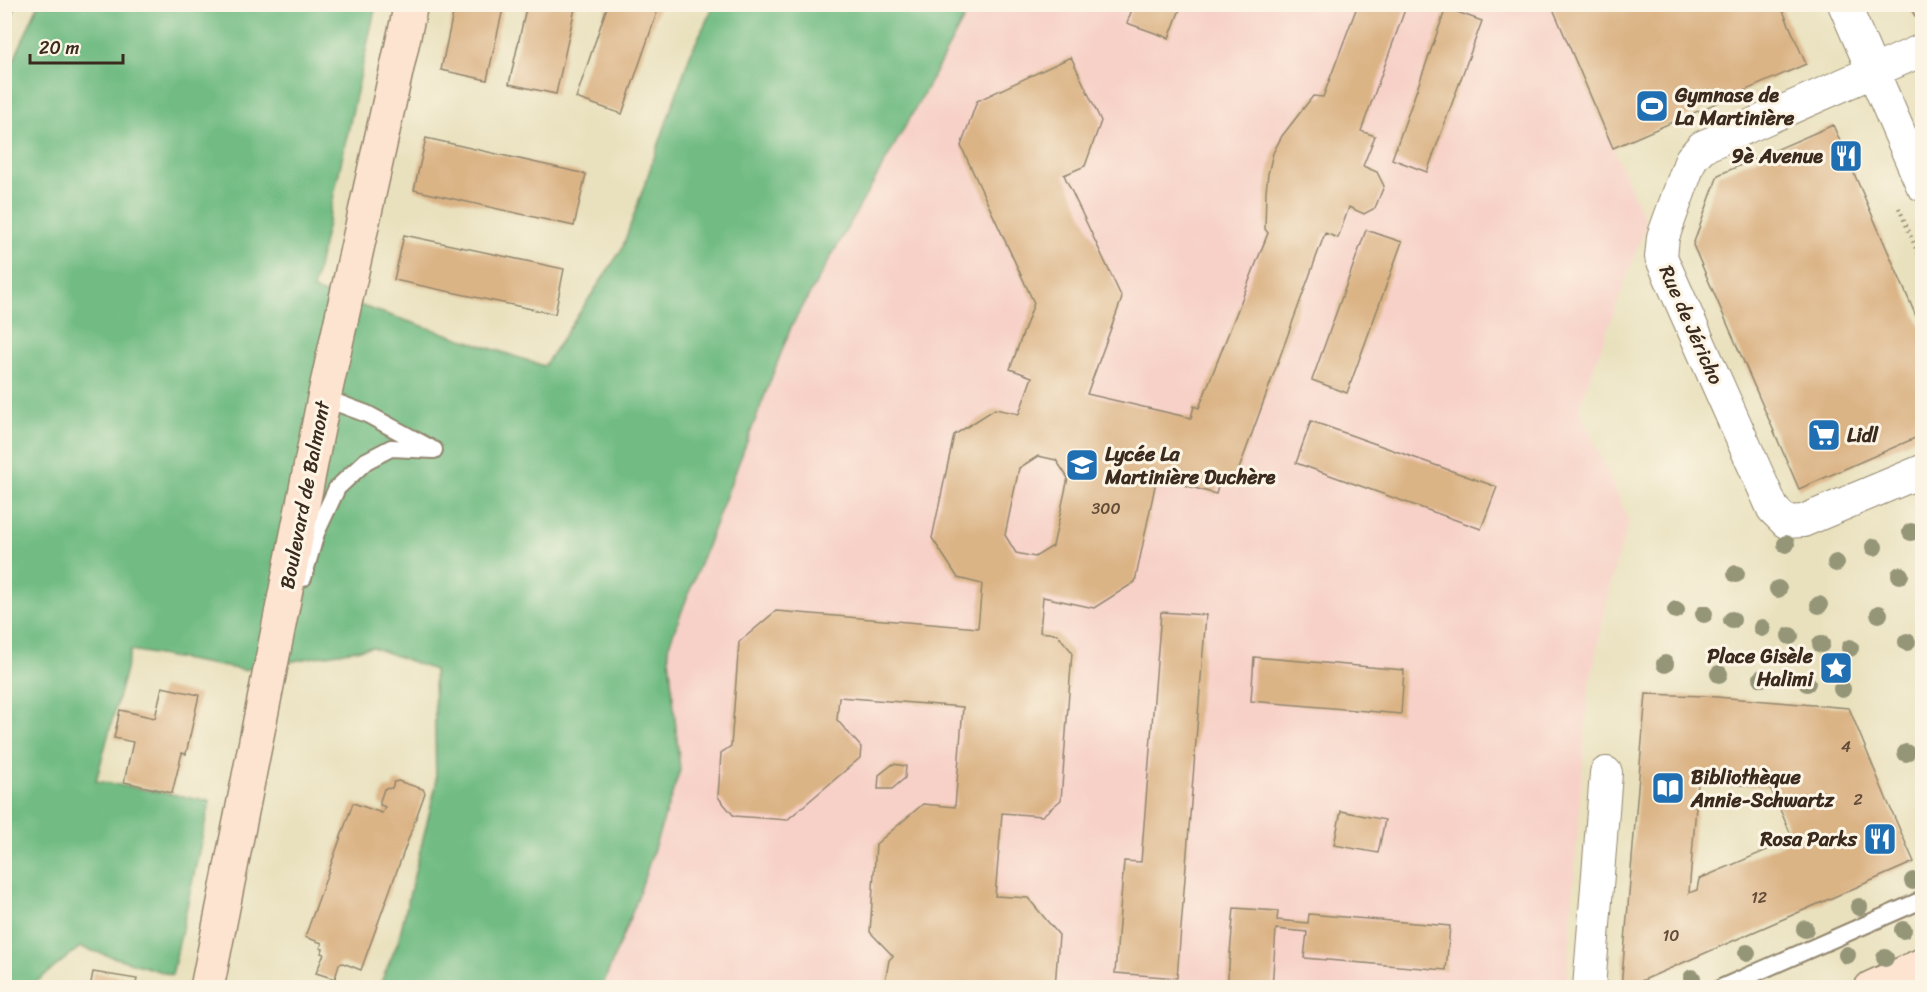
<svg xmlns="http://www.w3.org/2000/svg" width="1927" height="992" font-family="Sriracha,sans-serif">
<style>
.built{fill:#f7d1c8}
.forest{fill:#72bc84;stroke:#567351;stroke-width:1.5}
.building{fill:#dbb486;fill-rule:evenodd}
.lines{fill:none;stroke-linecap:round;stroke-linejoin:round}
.lane-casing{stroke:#92866e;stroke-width:20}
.street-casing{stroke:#92866e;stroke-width:34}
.secondary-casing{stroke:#92866e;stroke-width:36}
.path{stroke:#92866e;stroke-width:4;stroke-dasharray:1.5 4.5;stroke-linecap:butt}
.lane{stroke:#fff;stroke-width:16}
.street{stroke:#fff;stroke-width:32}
.secondary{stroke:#fde4d1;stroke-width:33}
.tree{fill:#959578}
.labels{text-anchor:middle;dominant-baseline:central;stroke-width:6;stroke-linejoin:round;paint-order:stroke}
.number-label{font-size:16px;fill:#634c38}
.poi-label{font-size:20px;font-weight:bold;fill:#3b2a1e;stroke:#fcf5e5;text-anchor:start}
.street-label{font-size:20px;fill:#3b2a1e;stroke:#fcf5e5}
</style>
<rect width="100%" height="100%" fill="#fcf5e5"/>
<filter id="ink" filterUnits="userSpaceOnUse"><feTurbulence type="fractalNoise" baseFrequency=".0167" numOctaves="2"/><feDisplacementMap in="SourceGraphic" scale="12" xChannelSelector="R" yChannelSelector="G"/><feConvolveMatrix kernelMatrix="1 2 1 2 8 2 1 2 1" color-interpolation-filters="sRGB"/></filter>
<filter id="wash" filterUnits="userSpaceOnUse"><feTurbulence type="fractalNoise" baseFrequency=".008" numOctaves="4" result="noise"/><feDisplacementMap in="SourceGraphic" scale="24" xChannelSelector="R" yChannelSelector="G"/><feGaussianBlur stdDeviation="1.35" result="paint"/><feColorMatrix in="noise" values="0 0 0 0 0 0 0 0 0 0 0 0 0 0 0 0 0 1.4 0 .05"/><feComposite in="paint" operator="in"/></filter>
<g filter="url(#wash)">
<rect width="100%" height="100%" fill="#e9e1be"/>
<!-- built -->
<path class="built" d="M714 5H1551L1646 224 1579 408 1629 522 1611 579 1588 693 1566 987 496 988Z"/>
<!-- forest -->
<path class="forest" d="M38 5H376L313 290 544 366 622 249 690 55 714 5H971L923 95 791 327 668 647 680 770 636 903 602 987H379L398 942 436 785 434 670 372 647 243 670 131 650 96 781 210 801 172 975 80 947 30 987 5 988 4 83Z"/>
<g id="blocks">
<!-- building -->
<path class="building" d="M4 4H15L11 15 4 12Z
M455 4H504L487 80 441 70Z
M527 4H576L556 94 509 84Z
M608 4H660L622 114 576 98Z
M1134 4H1182L1169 38 1127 23Z
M1358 4H1407L1361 131 1375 136 1363 166 1377 172 1384 186 1375 208 1364 214 1349 207 1338 238 1325 233 1235 480 1221 476 1216 494 1184 485 1174 470 1156 481 1135 582 1094 608 1043 597 1040 632 1057 634 1072 652 1061 800 1042 816 1002 813 995 896 1028 898 1059 935 1055 987 884 988 889 960 893 956 870 932 876 844 923 804 955 807 963 707 839 697 837 720 861 747 860 758 787 820 734 816 718 797 721 753 731 746 739 642 776 611 978 628 982 584 958 578 932 538 954 435 995 409 1019 414 1032 377 1010 369 1034 303 961 146 977 101 1071 57 1101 121 1085 166 1064 175 1122 298 1087 394 1191 418 1194 406 1199 408 1268 233 1265 229 1266 191 1268 174 1273 153 1282 136 1313 96 1323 97ZM1038 456 1056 460 1068 478 1053 546 1035 557 1016 553 1005 535 1019 468Z
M1551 4H1780L1806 64 1613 148Z
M1909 5H1922V13L1915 16Z
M1446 8 1482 21 1427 172 1392 159Z
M1833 125 1922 330V435L1799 489 1693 245 1718 175Z
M426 138 586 174 574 226 414 190Z
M1366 230 1402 242 1347 393 1312 380Z
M404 235 564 269 555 314 394 280Z
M1311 421 1497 487 1481 529 1296 463Z
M1161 612 1206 615 1177 978 1115 973 1124 861 1141 862Z
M1254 657 1404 670 1401 714 1251 701Z
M162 687 199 695 186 754 182 753 172 793 124 782 133 742 114 738 120 710 155 718Z
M1646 694 1704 696 1849 708 1886 798 1914 862 1632 985 1621 988ZM1698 782 1770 787 1793 839 1699 879 1697 890 1689 893Z
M893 764 906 766 905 778 892 789H878L879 775Z
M398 781 423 789 425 793 361 970 343 963 339 964 335 979 316 973 324 954 321 953 323 949 320 948 322 943 305 937 353 803 382 813 385 807 380 805V801L384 789 392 788 394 782Z
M1341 811 1385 820 1378 853 1334 845Z
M1234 908 1278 911 1277 920 1308 923 1309 914 1450 926 1446 970 1304 958 1307 932 1276 929 1272 988H1227Z
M93 972 137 979 135 988H90Z"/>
</g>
</g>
<g filter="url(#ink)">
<use href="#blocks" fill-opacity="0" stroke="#92866e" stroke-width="1.5"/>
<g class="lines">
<!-- lane casing -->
<g class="lane-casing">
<path id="lane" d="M324 398 367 414 430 448
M303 578 316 533 337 488 366 461 391 448 434 450
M1721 988 1922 900"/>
</g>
<!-- street casing -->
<g class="street-casing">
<path id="street" d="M1844 4 1922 185
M1922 50 1702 147 1691 159 1663 237 1661 257 1773 509 1786 522 1803 521 1922 471
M1589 988 1606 773"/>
</g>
<!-- secondary casing -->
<g class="secondary-casing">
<path id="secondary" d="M207 988 324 398 411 4
M1871 988 1922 965"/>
</g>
<!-- path -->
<path class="path" d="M1899 208 1922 263"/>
<!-- lane -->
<use href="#lane" class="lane"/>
<!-- street -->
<use href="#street" class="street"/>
<!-- secondary -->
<use href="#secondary" class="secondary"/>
</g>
<!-- trees -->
<g class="tree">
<circle cx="1911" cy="532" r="9"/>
<circle cx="1786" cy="544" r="9"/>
<circle cx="1874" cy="547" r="9"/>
<circle cx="1836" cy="563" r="9"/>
<circle cx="1736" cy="574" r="9"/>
<circle cx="1900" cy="575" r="9"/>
<circle cx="1778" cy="589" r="9"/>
<circle cx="1819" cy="605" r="9"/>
<circle cx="1676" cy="610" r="9"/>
<circle cx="1704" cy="614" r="9"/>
<circle cx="1879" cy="614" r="9"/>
<circle cx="1732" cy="620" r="9"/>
<circle cx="1762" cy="628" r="9"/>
<circle cx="1790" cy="636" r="9"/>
<circle cx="1907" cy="642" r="9"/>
<circle cx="1821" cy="644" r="9"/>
<circle cx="1850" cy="648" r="9"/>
<circle cx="1665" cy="664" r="9"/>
<circle cx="1719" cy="674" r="9"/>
<circle cx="1762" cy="678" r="9"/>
<circle cx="1807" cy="683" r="9"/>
<circle cx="1842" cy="689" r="9"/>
<circle cx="1906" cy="753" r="9"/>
<circle cx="1913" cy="881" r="9"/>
<circle cx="1859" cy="907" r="9"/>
<circle cx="1805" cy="929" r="9"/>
<circle cx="1903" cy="930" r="9"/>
<circle cx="1747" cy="953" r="9"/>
<circle cx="1847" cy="955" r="9"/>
<circle cx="1885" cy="958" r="9"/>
<circle cx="1692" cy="978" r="9"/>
</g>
</g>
<!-- icons -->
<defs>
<g id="stadium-square" transform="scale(1.725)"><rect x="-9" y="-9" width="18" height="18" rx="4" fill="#1f6fb2" stroke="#fcf5e5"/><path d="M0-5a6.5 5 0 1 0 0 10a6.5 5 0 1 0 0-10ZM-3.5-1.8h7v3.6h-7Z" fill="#fff"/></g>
<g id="restaurant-square" transform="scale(1.725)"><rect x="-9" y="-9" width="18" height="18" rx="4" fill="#1f6fb2" stroke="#fcf5e5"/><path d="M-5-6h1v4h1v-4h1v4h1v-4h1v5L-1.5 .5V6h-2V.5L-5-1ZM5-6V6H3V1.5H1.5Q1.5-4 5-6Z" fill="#fff"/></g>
<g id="supermarket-square" transform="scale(1.725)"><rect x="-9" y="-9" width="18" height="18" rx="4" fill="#1f6fb2" stroke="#fcf5e5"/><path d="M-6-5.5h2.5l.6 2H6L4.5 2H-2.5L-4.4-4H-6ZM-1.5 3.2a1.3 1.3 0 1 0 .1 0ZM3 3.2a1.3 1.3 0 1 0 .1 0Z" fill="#fff"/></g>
<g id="school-square" transform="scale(1.725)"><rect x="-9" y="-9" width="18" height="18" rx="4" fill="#1f6fb2" stroke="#fcf5e5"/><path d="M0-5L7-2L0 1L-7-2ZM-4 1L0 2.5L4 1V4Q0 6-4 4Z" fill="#fff"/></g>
<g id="sight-square" transform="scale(1.725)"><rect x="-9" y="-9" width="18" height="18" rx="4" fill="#1f6fb2" stroke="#fcf5e5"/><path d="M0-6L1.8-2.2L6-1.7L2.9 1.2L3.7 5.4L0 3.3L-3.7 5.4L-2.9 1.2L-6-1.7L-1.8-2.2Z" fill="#fff"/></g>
<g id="library-square" transform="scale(1.725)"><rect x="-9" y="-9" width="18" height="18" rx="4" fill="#1f6fb2" stroke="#fcf5e5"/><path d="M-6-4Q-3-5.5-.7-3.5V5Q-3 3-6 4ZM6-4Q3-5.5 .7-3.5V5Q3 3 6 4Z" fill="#fff"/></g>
</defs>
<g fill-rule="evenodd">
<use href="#stadium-square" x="1652" y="106"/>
<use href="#restaurant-square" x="1846" y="156"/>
<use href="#supermarket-square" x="1824" y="435"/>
<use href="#school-square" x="1082" y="465"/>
<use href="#sight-square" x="1836" y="668"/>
<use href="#library-square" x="1668" y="788"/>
<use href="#restaurant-square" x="1880" y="839"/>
</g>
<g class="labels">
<!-- number labels -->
<g class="number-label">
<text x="1106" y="508">300</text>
<text x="1846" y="746">4</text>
<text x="1858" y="799">2</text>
<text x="1759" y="897">12</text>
<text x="1671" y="935">10</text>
</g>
<!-- poi labels -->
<g class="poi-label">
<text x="1675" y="95">Gymnase de<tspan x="1675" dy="23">La Martinière</tspan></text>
<text x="1823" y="156" text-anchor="end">9è Avenue</text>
<text x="1847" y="435">Lidl</text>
<text x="1105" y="454">Lycée La<tspan x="1105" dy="23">Martinière Duchère</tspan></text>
<text x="1813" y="656" text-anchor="end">Place Gisèle<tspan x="1813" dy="23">Halimi</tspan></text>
<text x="1691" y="777">Bibliothèque<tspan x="1691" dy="23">Annie-Schwartz</tspan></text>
<text x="1857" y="839" text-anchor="end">Rosa Parks</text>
</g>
<!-- street labels -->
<g class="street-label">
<text transform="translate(1691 325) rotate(66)">Rue de Jéricho</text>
<text transform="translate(305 495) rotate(-79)">Boulevard de Balmont</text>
</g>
</g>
<!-- margin -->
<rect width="1927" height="992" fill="none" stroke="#fcf5e5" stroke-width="24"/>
<!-- scale -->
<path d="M30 54v9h93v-9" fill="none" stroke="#3b2a1e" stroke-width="3"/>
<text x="39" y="54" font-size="18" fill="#3b2a1e" stroke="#fcf5e5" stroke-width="4.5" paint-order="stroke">20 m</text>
</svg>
